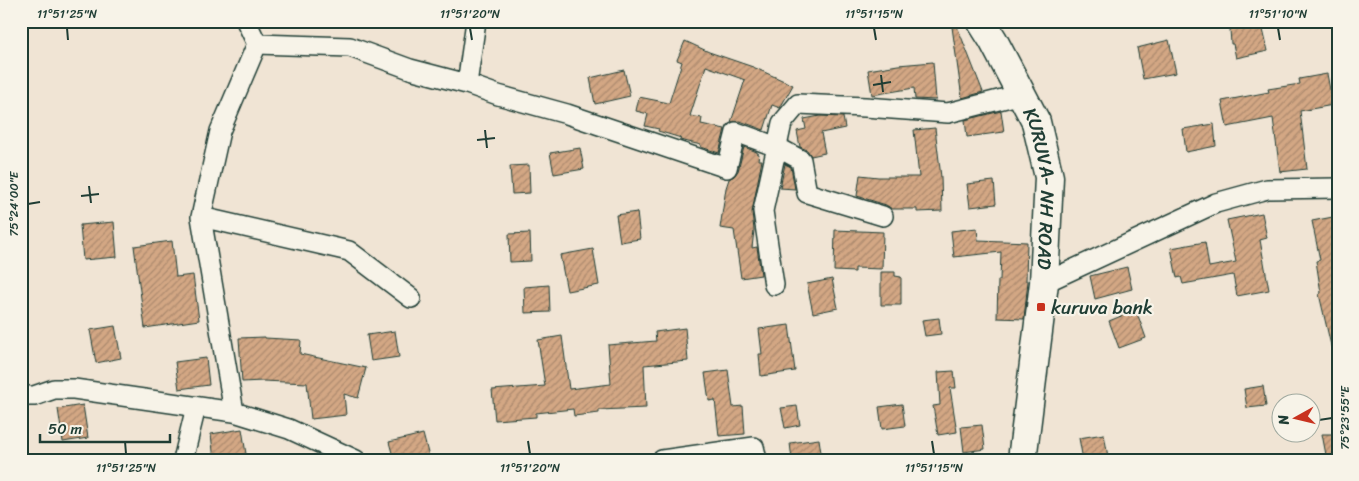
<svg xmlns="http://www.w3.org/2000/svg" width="1359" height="481" font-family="Sriracha,sans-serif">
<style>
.building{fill:url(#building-hatch);stroke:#1f3d34}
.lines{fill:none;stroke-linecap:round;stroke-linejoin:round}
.minor-casing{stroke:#1f3d34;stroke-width:22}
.secondary-casing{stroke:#1f3d34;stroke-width:31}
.minor{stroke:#f7f3e8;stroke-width:19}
.secondary{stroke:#f7f3e8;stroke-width:28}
.ticks{fill:none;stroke:#1f3d34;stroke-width:2}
.poi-dot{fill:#c8321e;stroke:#f7f3e8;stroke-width:2}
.labels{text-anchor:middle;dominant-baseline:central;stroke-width:4.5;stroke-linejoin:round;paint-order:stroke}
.street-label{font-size:19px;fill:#1f3d34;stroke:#f7f3e8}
.poi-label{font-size:19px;fill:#1f3d34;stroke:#f7f3e8;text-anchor:start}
.neatline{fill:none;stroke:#1f3d34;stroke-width:2}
.ticks-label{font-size:12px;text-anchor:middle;fill:#1f3d34}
</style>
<defs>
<pattern id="building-hatch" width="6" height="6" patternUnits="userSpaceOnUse" patternTransform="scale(1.25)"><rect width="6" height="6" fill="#d3a784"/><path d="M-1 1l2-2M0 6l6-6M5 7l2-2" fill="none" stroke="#ab896d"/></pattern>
</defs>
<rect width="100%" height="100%" fill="#f0e4d4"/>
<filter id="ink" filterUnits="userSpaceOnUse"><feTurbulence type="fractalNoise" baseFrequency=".02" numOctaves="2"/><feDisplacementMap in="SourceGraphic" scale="10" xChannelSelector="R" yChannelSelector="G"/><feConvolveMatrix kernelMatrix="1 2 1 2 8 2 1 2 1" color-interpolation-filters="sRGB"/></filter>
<g filter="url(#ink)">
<!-- building -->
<path class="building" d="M1257 21H1261L1268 51 1236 58 1233 44H1231L1230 29Z
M957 26 983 92 962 98 952 27Z
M1169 40 1176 73 1143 79 1137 48Z
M685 41 709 52 753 67 793 85 780 108 772 105 764 130 740 121 731 122 745 80 706 66 690 116 702 118 701 124 725 129 719 153 701 147V145L680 140 681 138 658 131 659 129 645 126 648 114 636 111 639 97 669 103 682 62 677 60Z
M933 62 936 100 915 99 914 88 872 95 868 70 898 65Z
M624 70 630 96 595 104 590 78Z
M1327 74 1333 105 1300 111 1307 169 1280 172 1273 118 1227 127 1222 101 1269 92 1268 89 1300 84 1299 79Z
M1001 111 1004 132 967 137 965 120Z
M820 116 843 117 845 128 821 133 825 153 811 156 807 150 800 147 797 131 806 129 804 119Z
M1214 124 1216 146 1186 152 1183 129Z
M935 128 941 177 942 211 917 212V209H892L886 205 857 196 860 175 878 177H919L914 130Z
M744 147 757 152V153L759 154 758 160H762L752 212 754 230 752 248 757 247 761 275 741 278 734 230 720 228 726 188 729 179 734 176 738 171Z
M580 148 584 169 554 174 550 153Z
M785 164 791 167 795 189 780 188Z
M529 165 530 193 512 194 510 166Z
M994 181 996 204 970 207 967 184Z
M637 212 640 239 620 242 616 215Z
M1262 213 1267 238 1260 240 1269 290 1237 296 1233 275 1183 284 1181 277 1177 278 1171 248 1205 242 1209 267 1236 262 1227 220Z
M1338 216V349L1332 350 1319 294 1321 293 1316 261 1320 260 1312 221Z
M114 222 117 257 83 260 80 225Z
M977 228 978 240 1027 242 1026 281H1028L1024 319 997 318 998 280H1000L1001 252 954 257 951 231Z
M835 230 883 232 882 269 855 268V272L834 271Z
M530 233 531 261 510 262 509 234Z
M172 241 176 277 193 275 199 320 145 328 134 246Z
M593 249 599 285 567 291 560 255Z
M1127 267 1132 289 1095 299 1090 276Z
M881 272H895V276L901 277V305H881Z
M832 279 838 308 813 313 807 284Z
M549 285 550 312 525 313 524 287Z
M1136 310 1146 338 1119 348 1109 321Z
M939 318 941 334 925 336 922 320Z
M789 325 795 371 761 376 759 354H762L759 329Z
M115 326 121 358 96 363 90 330Z
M685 328 688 361 644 365 646 408 599 410V413L574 416 573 409 536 413V417L495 420 492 390 545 386 538 340 562 336 569 389 611 384 608 345 656 341 655 332Z
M395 331 399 357 371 361 367 335Z
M265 337V338L301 340 300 354 366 368 358 398 344 394 346 415 311 419 307 383 263 381 242 382 239 338Z
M206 358 209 385 179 389 175 362Z
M728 370 733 407 743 406 745 434 719 436 715 400 709 401 705 373Z
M954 371 956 388H950L957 432 938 435 933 406 940 405 938 372Z
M1263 386 1266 406 1247 408 1244 389Z
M902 404 905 426 882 429 879 407Z
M83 405 88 438 63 442 58 409Z
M797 406 800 425 785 428 781 408Z
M982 425 985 449 964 452 961 427Z
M242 429 247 460H214L211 434Z
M423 434 429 457 418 460H394L389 442Z
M1104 434 1108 457 1083 460 1079 438Z
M1322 434H1338V460H1327Z
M819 439 822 460H792L790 443Z"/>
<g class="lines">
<!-- minor casing -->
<g class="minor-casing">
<path id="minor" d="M246 21 257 44 350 47 410 69 467 84 476 21
M467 84 498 95 567 114 727 168 736 132 777 147 801 160 807 193 883 216
M201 217 349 251 411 298
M1044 283 1216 203 1267 189 1338 188
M774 285 763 211 782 123 798 104 865 107 948 113 1022 94
M21 396H34L54 389H74L234 412 289 429 356 460
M234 412 201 217 220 131 257 44
M183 460 196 407
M662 460 754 447 757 460"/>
</g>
<!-- secondary casing -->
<g class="secondary-casing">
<g id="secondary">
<path id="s1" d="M981 21 993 40 1036 122 1049 177 1044 283 1022 460"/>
</g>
</g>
<!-- minor -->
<use href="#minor" class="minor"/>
<!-- secondary -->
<use href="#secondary" class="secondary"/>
</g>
</g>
<!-- ticks -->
<path class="ticks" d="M67 28 68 40M470 28 472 40M874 28 876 40M1278 28 1280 40M881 75 883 92M873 85 891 82M485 130 487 148M477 140 495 138M89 186 91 203M81 196 99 194M28 204 40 202M1319 420 1332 418M125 441 126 454M528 441 530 454M932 441 934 454"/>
<!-- markers -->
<rect class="poi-dot" x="1036" y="302" width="10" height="10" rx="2.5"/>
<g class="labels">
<!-- street labels -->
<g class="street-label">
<text stroke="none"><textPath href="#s1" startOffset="182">KURUVA- NH ROAD</textPath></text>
</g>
<!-- poi labels -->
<g class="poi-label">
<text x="1051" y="307">kuruva bank</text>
</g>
</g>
<!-- margin -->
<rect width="1359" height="481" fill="none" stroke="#f7f3e8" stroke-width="55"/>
<!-- north arrow -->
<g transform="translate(1296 418) rotate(262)"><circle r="24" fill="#f7f3e8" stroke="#a1aaa0"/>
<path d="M0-4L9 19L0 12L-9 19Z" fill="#c8321e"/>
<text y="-8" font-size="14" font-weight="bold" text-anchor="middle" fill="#1f3d34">N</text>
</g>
<!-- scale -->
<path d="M40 434v8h130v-8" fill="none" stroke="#1f3d34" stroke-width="2.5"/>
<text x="48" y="434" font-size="15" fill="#1f3d34" stroke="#f7f3e8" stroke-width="4" paint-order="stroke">50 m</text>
<rect x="28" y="28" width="1304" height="426" class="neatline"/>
<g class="ticks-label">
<text x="67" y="18">11°51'25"N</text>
<text x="470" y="18">11°51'20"N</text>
<text x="874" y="18">11°51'15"N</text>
<text x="1278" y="18">11°51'10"N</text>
<text transform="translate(14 204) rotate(-90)" y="4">75°24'00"E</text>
<text transform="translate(1345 418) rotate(-90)" y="4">75°23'55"E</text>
<text x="126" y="472">11°51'25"N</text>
<text x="530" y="472">11°51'20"N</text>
<text x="934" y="472">11°51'15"N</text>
</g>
</svg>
